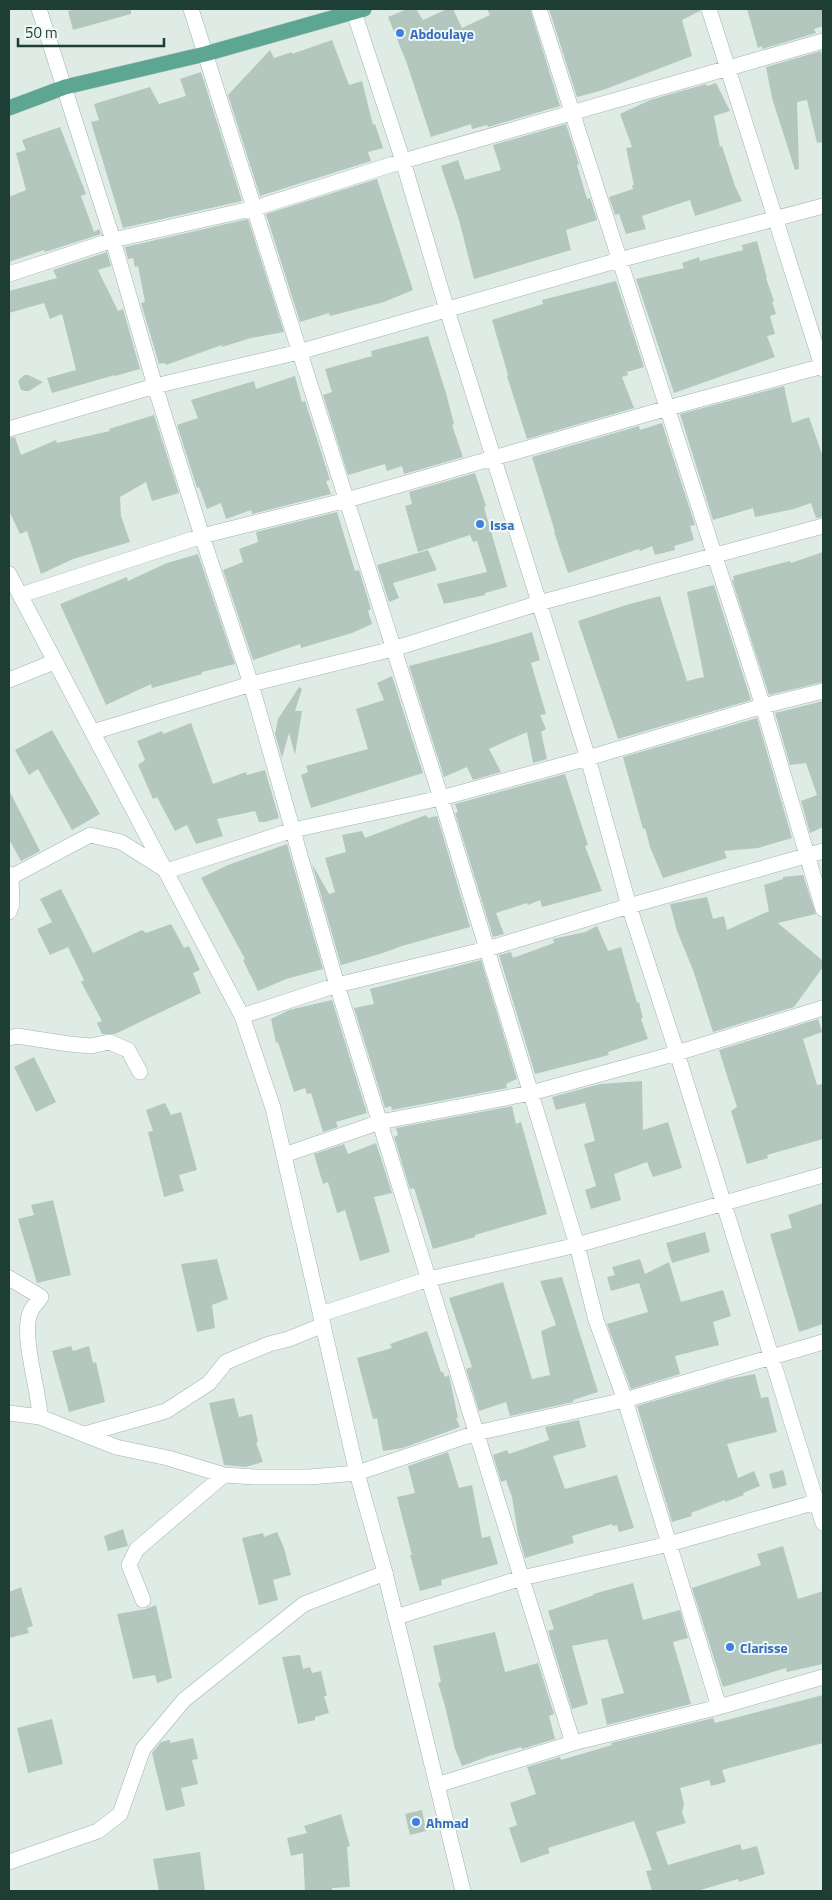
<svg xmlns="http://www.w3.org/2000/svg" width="832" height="1900" font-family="'Titillium Web',sans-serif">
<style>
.building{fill:#b3c7be}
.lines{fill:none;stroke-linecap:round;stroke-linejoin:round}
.minor-casing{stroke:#a1b4ac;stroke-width:16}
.tertiary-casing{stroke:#a1b4ac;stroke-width:16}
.primary-casing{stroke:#c0c9c6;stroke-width:16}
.minor{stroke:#fff;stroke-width:15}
.tertiary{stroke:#fff;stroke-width:15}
.primary{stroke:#5da691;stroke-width:15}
.shop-dot{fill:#3f7fe0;stroke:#eff8f3;stroke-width:2}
.labels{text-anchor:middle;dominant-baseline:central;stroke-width:4;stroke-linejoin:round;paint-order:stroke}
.shop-label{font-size:14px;font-weight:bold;fill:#366cbe;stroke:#eff8f3;text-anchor:start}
</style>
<rect width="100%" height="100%" fill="#deece5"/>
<!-- building -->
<path class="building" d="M76 9H131V14L73 30 68 11Z
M407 9H416L423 20 447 9H453L462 28 490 15 487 9H530L560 106 488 127 487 125 472 129 471 124 431 137 406 61 388 17Z
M549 9H700V11L682 20 692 56 603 90 577 97Z
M747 9H823V26L814 29 816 33 762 49V46L758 48Z
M332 40 349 85 362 81 373 125 375 124 383 148 368 152 371 161 260 196 228 95 270 50 274 58 292 52V54Z
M821 51 823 58V142L817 143 807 100 797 102 799 169 795 170 772 98 766 67Z
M201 72 242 201 123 228 91 122 99 120 94 104 150 87 159 104 186 96 180 79Z
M716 83 730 111 714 116 720 147 722 146 735 186 742 201 695 216 690 200 642 216 646 229 626 234 619 214 615 215 609 197 633 189 632 185H634L626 148 632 147 620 114 650 100 706 84 707 86Z
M566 124 579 164 577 165 587 199 590 198 597 220 566 230 571 250 474 279 459 220 441 166 458 160 465 180 501 170 493 145Z
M60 127 86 194 81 196 94 232 99 229 101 234 45 252 44 250 9 262V197L26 190 16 153 26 150 22 140Z
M377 179 413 290 384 302 330 316 329 313 300 322 266 214Z
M248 219 284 332 251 338 222 347V345L166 365 165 363 159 364 141 303 145 302 138 266 135 267 133 258 128 259 125 247Z
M757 241 767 278H766L774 301 772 302 776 314 770 316 775 334 767 336 775 357 674 393 636 279 684 268 682 263 699 257 700 261 743 250 742 245Z
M107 252 111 266 98 270 118 311 123 309 140 369 115 376V375L52 393 47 378 76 370 62 314 50 319 44 303 9 313V291L57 278 53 270Z
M616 281 644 367 627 372 628 375 622 377 634 408 527 439 507 376 508 375 492 320 543 304 542 300Z
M428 336 446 393 454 424 452 425 463 457 404 474 402 466 387 471 385 464 348 475 323 395 332 392 325 369 372 356 371 351Z
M24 375H28L43 382 29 391H25L21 390 18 381Z
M295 376 302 402 305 401 330 480 326 481 331 494 252 514 251 510 226 519 221 503 207 509 199 487 197 488 177 425 198 418 191 400 254 381 256 389Z
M784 386 792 423 809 417 823 457V517L816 518 811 503 794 509 755 517 753 508 713 520 680 414Z
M154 415 179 493 152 501 146 482 120 497 121 516 130 542 73 559 41 574 27 531 20 534 9 511V438L15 437 21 455 56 440 57 443 110 431 109 429Z
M662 423 695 525 690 526 694 540 674 546 675 550 655 555 652 546 640 551 639 549 568 573 554 532H555L532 457 639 426 640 430Z
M475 473 486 506 484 507 507 587 485 593V595L444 604 437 584 487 572 477 541 473 542 470 535 418 552 405 506 412 504 409 492Z
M337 512 355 571 359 570 371 609 368 611 372 624 352 633 301 648 300 644 253 660 223 570 243 562 239 549 258 542 256 532Z
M428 550 437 570 393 583 399 598 389 602 377 565Z
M823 552V682L769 695 732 580H734L733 576 790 561 791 563Z
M198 554 235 664 202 672V674L152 688 151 684 106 705 60 604 127 577 128 581 167 563Z
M714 585 751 700 618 739 578 621 626 605 660 596 687 681 704 677 687 592Z
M532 632 540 660 531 663 546 714 540 715 546 729 541 732 547 759 533 763 527 732 489 749 501 772 473 780 467 767 444 777 409 666 499 642Z
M392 676 423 773 311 808 301 775 308 772 306 766 368 749 356 709 384 700 377 683Z
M299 687 302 689 295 711H302L295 755 289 733 282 758 275 734 278 719Z
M823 701V827L810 833 801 801 817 795 806 763 790 765 775 713Z
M757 718 792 838 758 848 724 851 727 858 663 878 650 847 645 828 643 829 623 757Z
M191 723 213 784 246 772 247 775 265 770 279 818 265 822H259L255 811 217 819 223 836 196 844 187 825 175 831 157 797 153 799 138 765 145 760 137 741 162 731 163 734Z
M52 730 100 814 72 830 38 769 29 775 15 750Z
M565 774 588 845 585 846 602 891 542 907 540 900 528 905 527 903 496 913 504 934 493 937 455 813 458 812 455 804Z
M9 790 40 851 21 861 9 839Z
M426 815 428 818 437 816 470 927 402 946 380 954 341 965 312 864 329 894 335 892 325 858 346 852 342 835 362 831 365 838Z
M287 844 323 969 286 979 258 991 243 960 245 959 201 878 228 865Z
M803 875 816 914 778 923 823 961V967L794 1007 713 1032 693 970 677 931 670 904 707 897 713 919 724 916 727 930 769 911 764 885 783 879V877Z
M61 889 93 953 142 930 146 933 171 924 184 948 189 946 200 970 193 973 201 993 115 1034H102L97 1023 102 1021 81 982 84 980 68 947 50 955 37 929 52 922 40 899Z
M597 926 608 951 621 947 637 1003 639 1002 643 1018 641 1019 648 1039 608 1052 609 1055 535 1074 499 955 511 952 513 958 554 943 553 939 585 932Z
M481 960 517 1079 506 1084 507 1088 392 1110 391 1106 385 1108 354 1008 374 1004 370 989Z
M332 1000 367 1113 336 1122 338 1127 323 1132 311 1093 307 1094 305 1088 294 1092 278 1042 276 1043 271 1019 289 1010Z
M818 1019 822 1032 803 1039 817 1085 823 1084V1139L767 1155 768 1158 747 1164 731 1111 737 1107 719 1050Z
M34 1057 56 1102 36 1112 14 1067Z
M642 1081 643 1130 668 1122 682 1168 653 1177 647 1162 614 1174 621 1200 591 1209 585 1190 596 1186 584 1144 595 1141 585 1103 556 1110 552 1097 600 1084Z
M165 1103 171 1115 181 1112 197 1170 179 1175 184 1191 164 1197 148 1132 153 1131 146 1110Z
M512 1106 516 1124 521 1122 547 1214 475 1235V1237L433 1249 414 1188 410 1189 394 1137 398 1135 396 1128Z
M376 1143 392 1193 374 1197 390 1252 360 1261 345 1210 337 1213 328 1182 323 1184 314 1154 344 1144 348 1154Z
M53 1200 71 1275 37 1283 18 1219 34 1215 31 1205Z
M823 1203V1324L799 1332 770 1234 792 1228 788 1215Z
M705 1232 710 1252 672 1263 666 1243Z
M217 1259 228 1299 212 1305 215 1328 197 1332 181 1264Z
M640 1259 645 1274 669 1262 681 1302 723 1290 731 1316 713 1322 719 1345 675 1356 680 1374 631 1389 607 1324 648 1312 639 1283 611 1291 607 1277 615 1275 612 1267Z
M562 1277 598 1392 573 1400V1402L510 1416 506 1402 479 1411 466 1369 472 1367 449 1298 503 1282 532 1379 550 1375 541 1331 556 1325 540 1281Z
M427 1331 441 1372H443L445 1377 449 1375 458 1418H456L460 1427 403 1448 383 1451 377 1418 373 1419 357 1358 392 1348 390 1344Z
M71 1346 73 1351 89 1346 93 1363 96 1362 105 1402 69 1412 52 1351Z
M755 1374 761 1398 768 1397 777 1432 727 1444 738 1478 754 1471 760 1486 743 1493 744 1495 725 1502V1500L691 1513 692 1516 672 1522 637 1406 729 1379Z
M234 1398 239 1417 252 1414 258 1442 256 1443 263 1462 245 1467 224 1465 209 1403Z
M579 1420 586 1447 553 1456 565 1489 617 1475 634 1528 619 1532 617 1525 613 1526 612 1524 572 1536 574 1543 525 1558 518 1534 512 1497 506 1480 501 1482 493 1455 507 1450 509 1454 549 1440 545 1427Z
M448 1452 459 1488 472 1485 482 1538 490 1536 498 1564 441 1580 442 1585 420 1591 410 1555H412L397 1497 415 1493 408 1466Z
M783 1470 787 1485 773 1489 769 1474Z
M123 1529 128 1546 108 1551 104 1536Z
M277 1532 284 1548 291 1575 273 1580 278 1600 259 1605 242 1538 263 1533 264 1537Z
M783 1546 798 1599 823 1591V1664L787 1672 786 1668 723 1687 692 1588 761 1565 757 1554Z
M633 1583 643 1620 680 1610 688 1638 673 1642 691 1704 607 1725 601 1699 624 1693 607 1639 572 1646 588 1704 572 1709 548 1631 554 1629 548 1611 594 1595 593 1594Z
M21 1587 33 1626 27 1628 29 1633 9 1638V1592Z
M156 1605 172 1678 157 1683 155 1675 133 1679 117 1614 146 1609Z
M495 1632 505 1672 538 1663 554 1714 549 1716 555 1739 522 1749 521 1747 489 1756 462 1766 455 1749 445 1706 438 1683 441 1682 433 1646Z
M300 1655 303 1669 310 1667 312 1673 321 1671 327 1696H324L329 1713 315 1717V1720L298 1724 282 1657Z
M823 1695V1743L722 1770 726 1782 711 1786 709 1780 680 1788 684 1804 682 1813 686 1823 656 1832 668 1865 740 1844 742 1850 757 1846 765 1874 739 1882 738 1879 697 1891H652L646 1871 652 1870 634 1821 548 1848 550 1853 521 1863 509 1828 517 1825 510 1803 536 1794 527 1767 560 1757 561 1760 612 1745 611 1743 713 1718 715 1723Z
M52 1719 63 1764 28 1773 17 1728Z
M193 1738 198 1759 192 1760 198 1784 181 1788 185 1806 166 1811 152 1753 161 1742 170 1740V1743Z
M422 1810 426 1831 410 1835 405 1814Z
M341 1814 350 1846 347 1847 350 1887 332 1888V1891H305L303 1853 291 1856 287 1838 307 1833 304 1826Z
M200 1852 205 1891H159L153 1859Z"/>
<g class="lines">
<!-- minor casing -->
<g class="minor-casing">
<path id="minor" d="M39 9 113 240 155 386 202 536 251 684 337 985 573 1743
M191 9 441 798 577 1245 596 1320 625 1400 719 1707
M353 9 403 161 447 310 588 758 629 906 677 1053 823 1523
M539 9 763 706 823 909
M709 9 823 369
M9 274 113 240 255 208 403 161 823 41
M9 429 155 386 299 352 619 260 823 206
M21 595 202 536 347 500 668 408 823 366
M9 680 54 662
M93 732 251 684 393 649 539 603 823 526
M9 874 11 877 12 904 9 912
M11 877 90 835 121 842 167 871 293 830 441 798 588 758 763 706 823 691
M242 1016 337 985 487 949 629 906 823 851
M9 1038 17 1036 69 1044 91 1046 109 1042 128 1050 140 1072
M284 1155 380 1122 531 1093 677 1053 823 1008
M9 1278 41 1297C38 1302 32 1307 30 1313 21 1336 39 1390 40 1417
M321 1314 429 1279 577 1245 823 1175
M9 1413 40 1417 116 1447 168 1458 224 1475 255 1477H310L357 1473 476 1433 625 1400 823 1342
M85 1434 166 1411 209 1383 226 1362 269 1344 289 1339 323 1325
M143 1600 129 1565 137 1549 224 1475
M396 1617 522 1578 669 1544 823 1500
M437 1785 573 1743 719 1707 823 1677
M9 1862 98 1831 120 1814 143 1749 184 1700 304 1604 385 1573"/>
</g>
<!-- tertiary casing -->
<g class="tertiary-casing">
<path id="tertiary" d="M9 574 242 1016 273 1108 357 1473 385 1573 463 1891"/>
</g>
<!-- primary casing -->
<g class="primary-casing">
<path id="primary" d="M9 108 65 87 205 54 364 9"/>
</g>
<!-- minor -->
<use href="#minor" class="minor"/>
<!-- tertiary -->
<use href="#tertiary" class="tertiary"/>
<!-- primary -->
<use href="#primary" class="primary"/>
</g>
<!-- markers -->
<g class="shop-dot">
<circle cx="400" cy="33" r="5"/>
<circle cx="480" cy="524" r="5"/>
<circle cx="730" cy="1647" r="5"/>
<circle cx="416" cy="1822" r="5"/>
</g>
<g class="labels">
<!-- shop labels -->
<g class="shop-label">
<text x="410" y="33">Abdoulaye</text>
<text x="490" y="524">Issa</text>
<text x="740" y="1647">Clarisse</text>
<text x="426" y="1822">Ahmad</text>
</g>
</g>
<!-- border -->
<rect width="832" height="1900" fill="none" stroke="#1e3d34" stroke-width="20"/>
<!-- scale -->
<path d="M18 38v8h146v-8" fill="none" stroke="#1e3d34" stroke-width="2.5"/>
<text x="25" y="38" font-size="15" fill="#1e3d34" stroke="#eff8f3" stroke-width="4" paint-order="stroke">50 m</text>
</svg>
